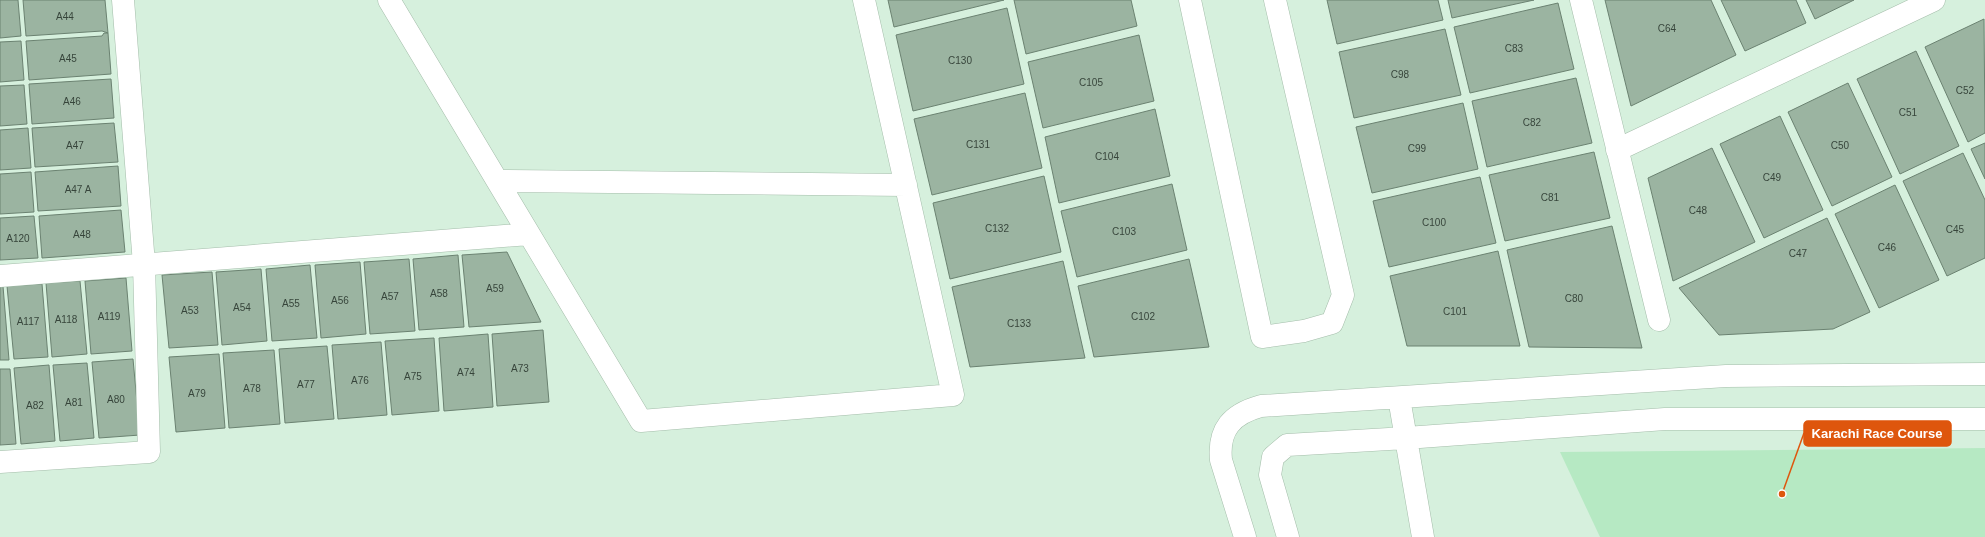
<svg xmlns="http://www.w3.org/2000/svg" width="1985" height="537" font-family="Arial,sans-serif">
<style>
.green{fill:#b6e9c3}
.building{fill:#9bb4a1;stroke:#6b8271}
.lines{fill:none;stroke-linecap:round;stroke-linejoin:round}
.minor-casing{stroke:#a4bdaa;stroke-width:23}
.minor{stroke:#fff;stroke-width:22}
.labels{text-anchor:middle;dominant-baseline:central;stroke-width:3.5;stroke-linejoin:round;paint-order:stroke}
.number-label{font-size:10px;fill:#37453b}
.leader{fill:none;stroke:#de560d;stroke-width:1.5}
.callout-dot{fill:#de560d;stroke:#fff;stroke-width:1.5}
.callout{fill:#de560d;stroke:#de560d;stroke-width:1.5}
.callout-label{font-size:13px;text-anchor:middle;font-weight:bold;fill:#fff}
</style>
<rect width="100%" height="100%" fill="#d6f0dd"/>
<!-- green -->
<path class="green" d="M1985 448V537H1600L1560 452Z"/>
<!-- building -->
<path class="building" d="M0 0H18L21 36 0 38Z
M23 0H105L108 33 102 31 26 36Z
M888 0H1004L894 27Z
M1014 0H1131L1137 26 1026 54Z
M1327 0H1438L1443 20 1337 44Z
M1448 0H1534L1452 18Z
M1605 0H1711L1736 55 1631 106Z
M1721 0H1796L1806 23 1745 51Z
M1806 0H1854L1815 19Z
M1558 3 1574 69 1470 93 1454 27Z
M1007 8 1024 84 913 111 896 35Z
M1984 19 1985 133 1968 142 1925 47Z
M1445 29 1461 95 1354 118 1339 52Z
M104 33H108L111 74 29 80 26 41 102 36Z
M1139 35 1154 101 1043 128 1028 62Z
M21 41 24 80 0 82V42Z
M1916 51 1959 146 1900 174 1857 79Z
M1576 78 1592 143 1487 167 1472 101Z
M111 79 114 118 32 124 29 84Z
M1848 83 1892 177 1832 206 1788 112Z
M24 85 27 124 0 126V86Z
M1025 93 1042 168 932 195 914 119Z
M1463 103 1478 169 1372 193 1356 127Z
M1155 109 1170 176 1059 203 1045 137Z
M1780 116 1823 210 1764 238 1720 144Z
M114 123 118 162 35 167 32 128Z
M28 128 31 168 0 170V130Z
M1985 143V179L1971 149Z
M1712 148 1755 242 1673 281 1648 178Z
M1594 152 1610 218 1505 241 1489 175Z
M1963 153 1985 200V258L1947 276 1903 181Z
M118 166 121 206 38 211 35 172Z
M31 172 34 212 0 214V174Z
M1044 176 1061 252 950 279 933 203Z
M1480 177 1496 243 1389 267 1373 201Z
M1172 184 1187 250 1077 277 1061 211Z
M1895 185 1939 280 1879 308 1835 214Z
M121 210 125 252 42 258 39 216Z
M34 216 38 258 0 260V218Z
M1827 218 1870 312 1833 329 1719 335 1679 288Z
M1612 226 1642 348 1529 347 1507 250Z
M1498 251 1520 346H1407L1390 276Z
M507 252 541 322 469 327 462 255Z
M458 255 464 327 419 330 413 259Z
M409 259 415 331 370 334 364 262Z
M1189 259 1209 347 1094 357 1078 286Z
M1063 261 1085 358 970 367 952 287Z
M360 262 366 334 321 338 315 265Z
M310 265 317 338 272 341 266 269Z
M261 269 267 341 222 345 216 272Z
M212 272 218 345 169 348 162 275Z
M126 278 132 351 91 354 85 281Z
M80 281 87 354 52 357 46 283Z
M42 284 48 357 14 359 7 286Z
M0 286H3L9 360H0Z
M543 330 549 402 497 406 492 334Z
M488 334 493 407 444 411 439 338Z
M434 338 439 411 392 415 385 341Z
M381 342 387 415 338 419 332 345Z
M327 346 334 419 285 423 279 349Z
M274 350 280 424 229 428 223 353Z
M219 354 225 428 176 432 169 357Z
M133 359 140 435 99 438 92 362Z
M87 363 94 438 60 441 53 365Z
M49 365 55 441 21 444 14 368Z
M0 369H10L16 444 0 445Z"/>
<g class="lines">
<!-- minor casing -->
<g class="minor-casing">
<path id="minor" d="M389 0 641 421 953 395 864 0
M1190 0 1262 337 1304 331 1332 323 1343 295 1275 0
M1581 0 1659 320
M1617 150 1934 0
M498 181 906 185
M0 276 529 234
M1399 398 1423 537
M0 462 149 452 144 264 123 0
M1245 537 1221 460C1218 429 1232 414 1261 406L1726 376 1985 374
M1288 537 1270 475 1273 457 1287 445 1406 438 1665 419H1985"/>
</g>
<!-- minor -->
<use href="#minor" class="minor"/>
</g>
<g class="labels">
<!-- number labels -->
<g class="number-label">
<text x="65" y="16">A44</text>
<text x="1667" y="28">C64</text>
<text x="1514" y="48">C83</text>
<text x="68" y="58">A45</text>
<text x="960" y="60">C130</text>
<text x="1400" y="74">C98</text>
<text x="1091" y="82">C105</text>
<text x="1965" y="90">C52</text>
<text x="72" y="101">A46</text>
<text x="1908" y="112">C51</text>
<text x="1532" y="122">C82</text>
<text x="978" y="144">C131</text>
<text x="75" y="145">A47</text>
<text x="1840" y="145">C50</text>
<text x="1417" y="148">C99</text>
<text x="1107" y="156">C104</text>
<text x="1772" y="177">C49</text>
<text x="78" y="189">A47 A</text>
<text x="1550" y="197">C81</text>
<text x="1698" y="210">C48</text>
<text x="1434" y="222">C100</text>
<text x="997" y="228">C132</text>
<text x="1955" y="229">C45</text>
<text x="1124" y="231">C103</text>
<text x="82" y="234">A48</text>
<text x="18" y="238">A120</text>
<text x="1887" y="247">C46</text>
<text x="1798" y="253">C47</text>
<text x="495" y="288">A59</text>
<text x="439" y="293">A58</text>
<text x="390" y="296">A57</text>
<text x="1574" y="298">C80</text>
<text x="340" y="300">A56</text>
<text x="291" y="303">A55</text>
<text x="242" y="307">A54</text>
<text x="190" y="310">A53</text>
<text x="1455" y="311">C101</text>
<text x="109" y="316">A119</text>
<text x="1143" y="316">C102</text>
<text x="66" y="319">A118</text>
<text x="28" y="321">A117</text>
<text x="1019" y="323">C133</text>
<text x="520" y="368">A73</text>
<text x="466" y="372">A74</text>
<text x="413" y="376">A75</text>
<text x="360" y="380">A76</text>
<text x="306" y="384">A77</text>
<text x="252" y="388">A78</text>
<text x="197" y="393">A79</text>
<text x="116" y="399">A80</text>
<text x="74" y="402">A81</text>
<text x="35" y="405">A82</text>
</g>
</g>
<!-- callouts -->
<path class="leader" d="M1782 494L1804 433"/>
<circle class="callout-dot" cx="1782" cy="494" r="4"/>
<rect class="callout" x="1804" y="421" width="147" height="25" rx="4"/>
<g class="callout-label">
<text x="1877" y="438">Karachi Race Course</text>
</g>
</svg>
